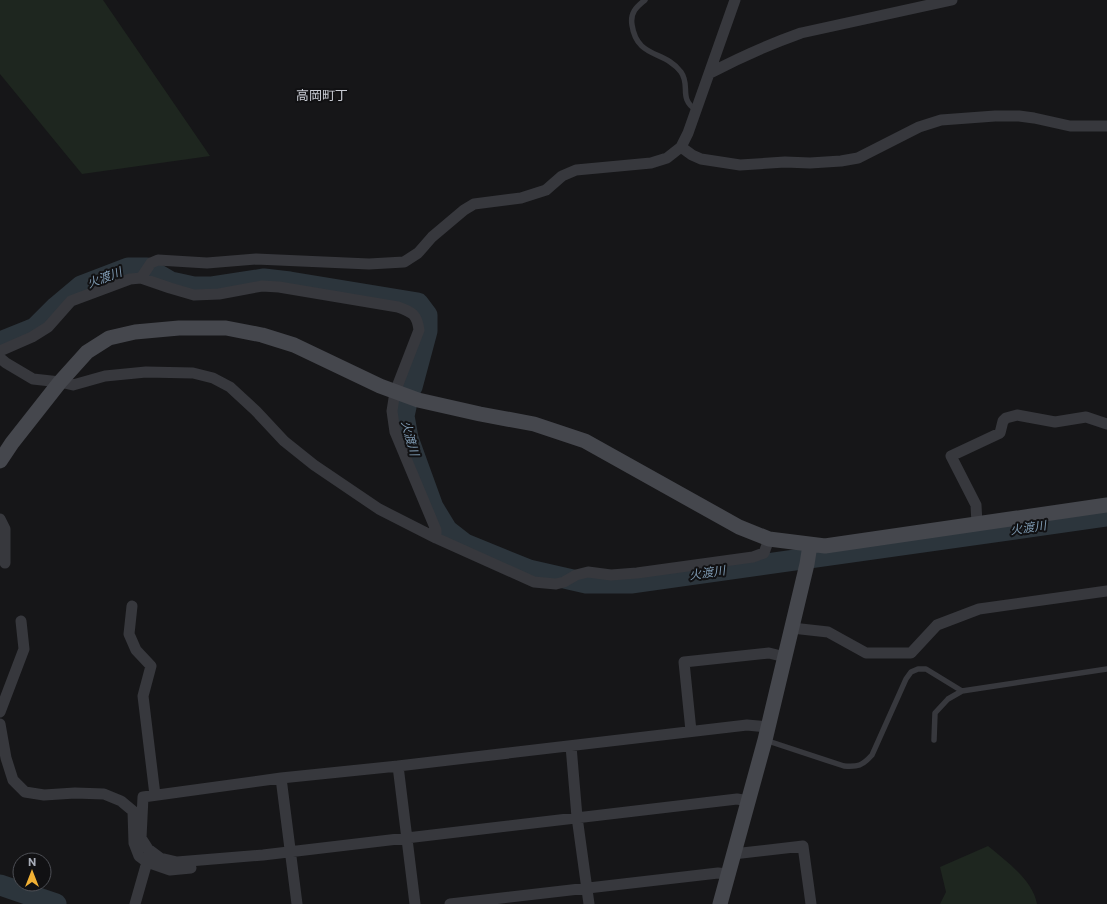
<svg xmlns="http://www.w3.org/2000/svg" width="1107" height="904" font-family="Commissioner,'Noto Sans JP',sans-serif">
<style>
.green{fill:#1e261f}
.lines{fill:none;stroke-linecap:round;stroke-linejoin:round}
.river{stroke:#2c353c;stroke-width:21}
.lane{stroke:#37383d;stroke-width:5.5}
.street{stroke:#37383d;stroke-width:11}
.secondary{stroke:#45474d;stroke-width:15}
.labels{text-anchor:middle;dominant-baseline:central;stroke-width:4;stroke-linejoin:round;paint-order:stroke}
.water-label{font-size:12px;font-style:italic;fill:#7f9bb3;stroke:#111113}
.quarter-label{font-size:13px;fill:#c9ccd4;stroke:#111113}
</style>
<rect width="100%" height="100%" fill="#161618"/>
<!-- green -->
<path class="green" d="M0 0H103L210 156 82 174 0 74Z
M988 846C1006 861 1033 880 1037 904H940L946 892 940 867Z"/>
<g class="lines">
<!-- river -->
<path class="river" d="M0 342 35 328 56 307 81 286 128 268H147L171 282 194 287H212L264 279 290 282 418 303 427 315V331L412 387
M406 407 404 416 408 438 433 507 447 530 465 544 529 570 586 583H631L1107 516
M0 885 56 904"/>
<!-- lane -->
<path class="lane" d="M645 0C636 7 630 13 632 25 637 59 665 50 681 72 691 86 678 98 696 110
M765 740 844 766C858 767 862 766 872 755L906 679 911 672 918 669H926L962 691 1107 669
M934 740 935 713 948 699 962 691"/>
<!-- street -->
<path class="street" d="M710 73C739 58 770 44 801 33L952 0
M681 147 692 155 701 159 740 165 785 162 810 163 841 161 858 158 919 127 941 120 995 116H1019L1034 118 1070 126H1107
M141 278 151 263 158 260 207 263 256 259 369 264 404 262 418 253 432 237 464 210 474 204 521 198 546 190 562 176 576 170 651 163 667 158 681 147 688 133 735 0
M0 351 32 337 48 327 71 301 130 279 141 278 170 288 194 295 219 294 262 286 279 287 398 307C412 312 417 314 419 330L395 392 392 411 395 432 436 530V538
M0 358 6 363 33 379 60 382 73 385 105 376 146 372 193 373 213 378 230 387 256 411 284 441 314 465 379 509 436 538 534 582 556 584 564 582 576 575 588 572 611 575 637 573 753 557 764 553 769 539
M0 519 5 529V563
M977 524 976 505 951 456 1000 433 1003 421 1006 418 1017 415 1055 422 1086 417 1107 424
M132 606 129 634 136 650 151 666 143 696 155 795
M792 628 828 632 866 653H911L937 625 979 609 1107 591
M0 712 24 649 21 621
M0 724 6 758 13 780 25 792 44 795 75 793 104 794 121 801 133 811 134 843 139 856 147 862 170 870 191 868
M691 731 684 662 769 653 785 657
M571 746 577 817 589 904
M398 766 415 904
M281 778 297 904
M749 801 737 799 263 855 177 862 160 858 148 849 141 838 143 797 281 778 398 766 747 725 768 727
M733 854 803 846 811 904
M135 904 147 862
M450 904 718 873 727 874"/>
<!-- secondary -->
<path class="secondary" d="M0 461 12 443 60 382 87 352 109 338 135 332 179 328H226L262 335 294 345 380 386 418 400 480 414 534 424 585 441 739 527 769 539 825 546 1107 505
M720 904 765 740 807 564 810 545"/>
</g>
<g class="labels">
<!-- water labels -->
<g class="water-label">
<text transform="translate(104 277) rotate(-21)">火渡川</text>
<text transform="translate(411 438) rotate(75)">火渡川</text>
<text transform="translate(1028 527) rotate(-8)">火渡川</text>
<text transform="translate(707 572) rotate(-8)">火渡川</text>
</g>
<!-- quarter labels -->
<g class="quarter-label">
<text x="322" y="95">高岡町丁</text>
</g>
</g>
<!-- north arrow -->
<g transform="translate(32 872)"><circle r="19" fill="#111113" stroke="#4d4f55"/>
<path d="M0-3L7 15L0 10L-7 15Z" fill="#f2b134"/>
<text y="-6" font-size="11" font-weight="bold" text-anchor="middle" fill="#a8adb8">N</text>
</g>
</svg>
